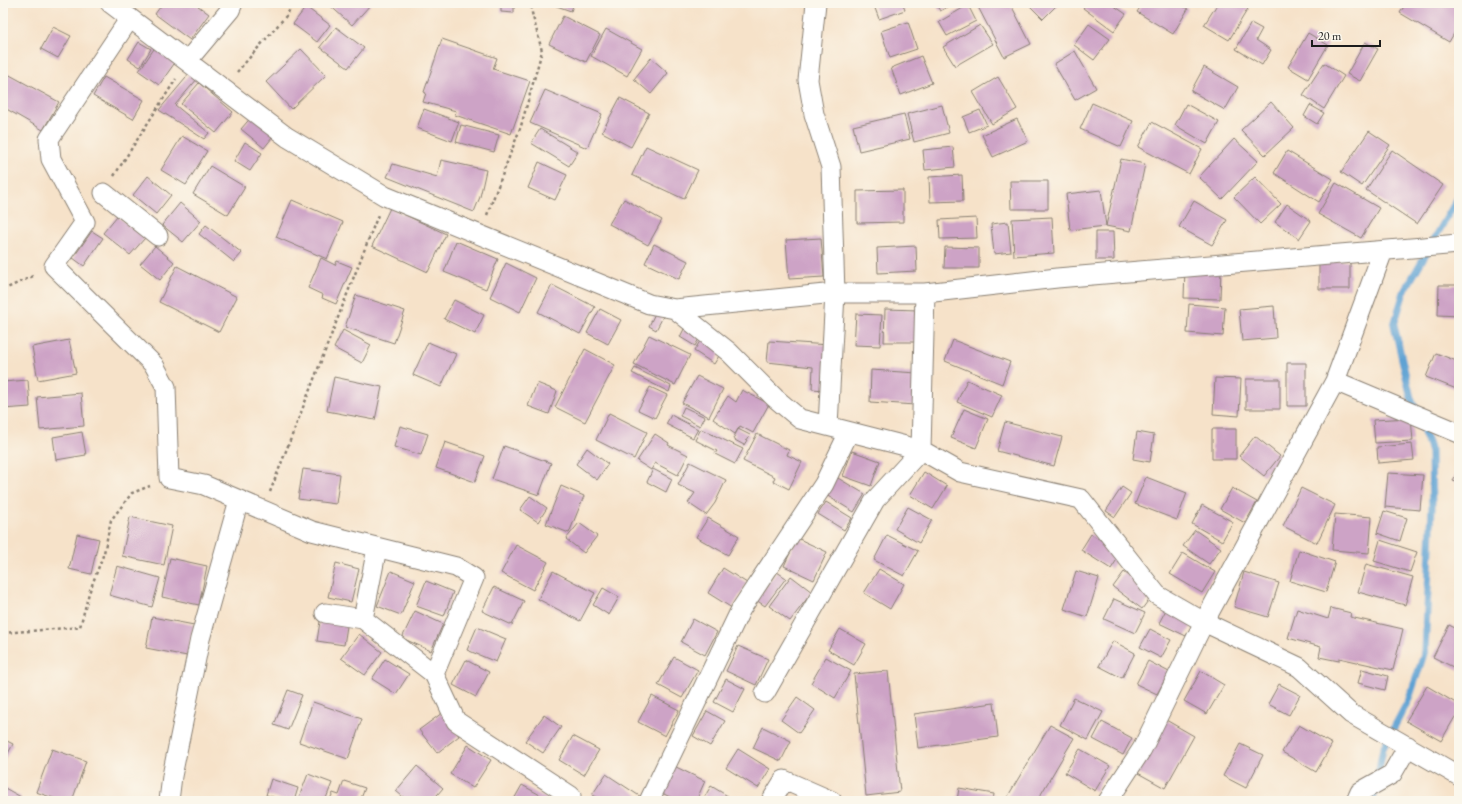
<svg xmlns="http://www.w3.org/2000/svg" width="1462" height="804" font-family="'EB Garamond',serif">
<style>
.lines{fill:none;stroke-linecap:round;stroke-linejoin:round}
.stream{stroke:#5ea2d3;stroke-width:7}
.building{fill:#cda3c6}
.street-casing{stroke:#897f72;stroke-width:21}
.path{stroke:#897f72;stroke-width:2.5;stroke-dasharray:3 3;stroke-linecap:butt}
.street{stroke:#fff;stroke-width:19}
</style>
<rect width="100%" height="100%" fill="#fbf7ec"/>
<filter id="ink" filterUnits="userSpaceOnUse"><feTurbulence type="fractalNoise" baseFrequency=".025" numOctaves="2"/><feDisplacementMap in="SourceGraphic" scale="8" xChannelSelector="R" yChannelSelector="G"/><feConvolveMatrix kernelMatrix="1 2 1 2 8 2 1 2 1" color-interpolation-filters="sRGB"/></filter>
<filter id="wash" filterUnits="userSpaceOnUse"><feTurbulence type="fractalNoise" baseFrequency=".012" numOctaves="4" result="noise"/><feDisplacementMap in="SourceGraphic" scale="16" xChannelSelector="R" yChannelSelector="G"/><feGaussianBlur stdDeviation="0.9" result="paint"/><feColorMatrix in="noise" values="0 0 0 0 0 0 0 0 0 0 0 0 0 0 0 0 0 1.4 0 .05"/><feComposite in="paint" operator="in"/></filter>
<g filter="url(#wash)">
<rect width="100%" height="100%" fill="#f6e2c9"/>
<g class="lines">
<!-- stream -->
<path class="stream" d="M1373 801 1383 748 1409 699 1425 651 1432 507 1431 451 1411 398 1394 325 1404 292 1459 196"/>
</g>
<g id="blocks">
<!-- building -->
<path class="building" d="M163 3H194L209 14 190 40 155 14Z
M327 3H372L352 25Z
M501 3H514V13L501 12Z
M548 3H574L571 11Z
M873 3H902L905 10 879 19Z
M935 3H955L940 11Z
M976 3H1010L1031 44 1004 57Z
M1027 3H1059L1043 19Z
M1087 3H1110L1126 14 1114 31 1083 8Z
M1143 3H1178L1188 9 1173 34 1137 12Z
M1218 3H1242L1249 7 1229 40 1204 25Z
M1406 3H1459V25L1449 42 1400 13Z
M968 5 976 21 947 36 939 22Z
M306 7 330 25 317 42 293 24Z
M563 16 600 35 586 62 549 44Z
M908 22 917 49 890 58 881 31Z
M1251 23 1262 29 1256 40 1271 50 1262 65 1236 49Z
M1089 24 1110 39 1094 60 1074 45Z
M980 25 993 44 955 66 943 47Z
M53 27 71 36 58 58 41 49Z
M336 27 364 48 348 68 320 47Z
M606 29 642 49 627 76 591 56Z
M1308 33 1328 45 1308 79 1288 67Z
M442 39 497 58 493 69 530 81 511 134 455 115 456 111 423 102 426 93 424 92Z
M139 42 151 49 140 67 128 59Z
M1365 42 1378 49 1360 81 1347 74Z
M158 43 179 57 159 85 139 71Z
M301 49 326 75 291 109 266 82Z
M1075 51 1096 88 1075 100 1054 64Z
M921 56 932 83 901 95 891 68Z
M651 58 668 73 651 94 634 79Z
M1324 63 1344 76 1324 109 1303 95Z
M1204 67 1238 87 1225 110 1191 91Z
M191 72 198 78 175 105 209 133 204 139 159 110Z
M6 73 59 102 43 130 3 107V79Z
M104 77 144 100 133 119 93 96Z
M998 77 1017 109 992 124 973 92Z
M199 83 233 112 216 133 181 104Z
M545 90 602 114 587 148 530 123Z
M620 98 649 113 631 147 602 132Z
M1271 102 1294 128 1265 155 1241 130Z
M1092 103 1133 121 1121 147 1080 129Z
M1186 104 1219 122 1207 144 1175 125Z
M942 105 949 133 914 142 907 114Z
M1310 105 1324 113 1317 124 1304 116Z
M424 109 459 122 452 141 417 128Z
M980 110 987 125 969 132 963 117Z
M904 114 910 139 859 151 853 126Z
M253 115 276 133 264 148 241 129Z
M1017 119 1028 141 993 157 982 135Z
M1152 122 1202 149 1189 174 1138 147Z
M461 125 499 135 494 152 456 142Z
M540 129 578 152 569 166 531 143Z
M1369 131 1390 145 1362 186 1341 172Z
M182 136 207 151 186 185 161 170Z
M1234 139 1258 161 1222 199 1199 177Z
M245 142 262 153 250 171 234 161Z
M646 146 698 170 684 199 632 175Z
M953 147 955 167 925 170 923 150Z
M1392 150 1443 185 1417 224 1366 190Z
M1287 151 1333 179 1319 202 1274 173Z
M1121 159 1145 164 1131 231 1106 226 1070 230 1066 194 1101 190 1106 226Z
M441 160 486 170 480 197 474 212 387 177 393 164 437 177Z
M539 162 567 175 555 200 528 188Z
M210 166 245 187 228 215 193 194Z
M962 175 963 201 930 202 929 177Z
M148 176 171 195 156 214 133 195Z
M1255 177 1281 204 1260 224 1234 197Z
M1010 181H1048V209H1011Z
M1336 183 1379 208 1361 238 1318 214Z
M903 190V222L857 223V191Z
M624 199 662 220 648 245 609 224Z
M292 200 343 222 327 259 276 237Z
M1194 201 1227 220 1212 245 1179 227Z
M180 203 201 221 183 242 162 225Z
M1287 204 1311 221 1299 239 1275 222Z
M390 208 446 234 428 272 372 246Z
M117 216 145 238 130 255 103 233Z
M1052 217 1054 253 1014 256 1012 219Z
M976 218 977 238 940 239 939 220Z
M1008 222 1011 252 994 254 991 224Z
M206 225 242 253 234 262 199 234Z
M92 231 103 238 84 266 73 258Z
M1096 232H1113L1114 260H1096Z
M821 238 824 277 789 279 786 240Z
M456 241 498 259 486 289 444 272Z
M654 244 688 261 679 279 645 263Z
M155 246 174 262 160 280 140 264Z
M916 246 917 271 878 273 877 248Z
M945 247 979 248V268H944Z
M321 258 335 265 337 261 352 267 336 304 322 298 323 295 308 288Z
M1319 261H1350V289H1319Z
M506 263 536 278 520 312 490 297Z
M177 266 237 297 219 332 159 302Z
M1185 268 1221 269 1220 299 1184 298Z
M552 285 595 307 580 334 538 312Z
M1439 285H1459V316L1438 315Z
M356 295 405 311 394 343 345 327Z
M454 300 484 315 475 334 444 319Z
M1189 304 1225 307 1223 336 1187 333Z
M1274 306 1276 338 1242 341 1239 309Z
M600 309 621 320 608 344 587 333Z
M657 309 665 313 656 330 649 326Z
M885 309 918 310V342H884Z
M856 314 882 315 880 346 854 345Z
M686 325 702 333 695 346 680 337Z
M343 330 371 345 362 363 334 348Z
M649 335 690 355 675 385 634 364Z
M702 338 722 351 714 364 694 351Z
M69 340 76 373 38 380 32 347Z
M953 340 1010 362 1002 384 945 361Z
M769 341 829 345 825 390 812 389 813 367 767 362Z
M428 342 456 354 441 387 413 375Z
M585 349 615 365 585 422 555 407Z
M1436 353 1459 362V390L1426 377Z
M1287 363H1306V406H1287Z
M635 368 671 386 669 392 632 373Z
M871 370 917 373 915 405 870 402Z
M697 376 723 389 709 417 682 403Z
M334 377 382 387 375 420 327 411Z
M1215 378 1241 379 1239 416 1213 414Z
M1246 379H1280V409H1246Z
M28 380 30 407 3 409V382Z
M967 380 1002 395 992 417 957 402Z
M537 383 557 391 549 414 528 406Z
M650 387 667 395 655 418 638 410Z
M742 390 769 404 753 433 740 426 735 434 713 419 728 396 736 402Z
M81 393 84 426 40 430 37 397Z
M684 407 705 417 700 426 680 416Z
M964 409 988 419 976 448 951 438Z
M609 413 647 432 634 459 596 440Z
M671 415 698 429 693 438 666 424Z
M1411 418 1413 441 1375 443 1373 420Z
M1005 422 1062 437 1054 466 997 451Z
M400 426 428 434 421 455 394 447Z
M701 429 743 449 735 464 715 454 717 451 695 440Z
M738 429 750 435 744 445 733 439Z
M1212 429H1236V459H1212Z
M82 432 86 455 56 460 53 437Z
M1137 432 1154 435 1150 462 1133 459Z
M655 434 669 443 668 445 688 455 678 475 655 463 651 470 637 461Z
M757 434 789 450 787 455 802 462 789 489 773 481 775 477 743 461Z
M1255 436 1280 456 1264 476 1239 456Z
M445 442 485 456 475 482 436 468Z
M1412 444 1414 460 1378 463 1377 447Z
M504 446 551 463 539 495 492 479Z
M587 448 608 464 597 480 576 464Z
M852 451 880 461 871 486 843 476Z
M690 462 726 480 715 503 706 515 688 503 695 493 678 485Z
M1459 466V483L1453 481Z
M303 469 340 474 336 504 298 499Z
M653 469 672 479 666 492 647 482Z
M924 472 947 486 933 509 910 495Z
M1388 473 1423 475 1420 510 1385 507Z
M836 477 865 494 854 512 826 495Z
M1146 477 1187 493 1177 520 1135 504Z
M561 486 584 496 569 533 546 524Z
M1122 487 1131 493 1115 517 1106 511Z
M1232 488 1257 502 1245 523 1220 509Z
M1301 488 1335 505 1317 543 1283 526Z
M530 496 547 508 538 522 520 510Z
M826 502 852 518 844 530 818 514Z
M1202 505 1233 522 1222 541 1192 524Z
M908 507 932 520 919 543 895 529Z
M1384 511 1407 518 1400 541 1377 533Z
M1335 514 1372 517 1369 553 1332 550Z
M130 517 172 526 164 565 122 556Z
M708 518 739 536 728 555 696 537Z
M579 523 597 536 584 553 566 539Z
M1195 530 1221 548 1209 564 1183 546Z
M77 534 99 539 91 574 69 569Z
M1091 534 1121 553 1111 569 1081 550Z
M887 535 918 551 904 576 874 560Z
M797 538 827 552 814 580 784 566Z
M1380 540 1417 552 1410 572 1374 561Z
M516 545 548 562 533 590 501 573Z
M1299 550 1335 562 1326 592 1290 581Z
M1183 553 1215 572 1202 593 1170 574Z
M170 558 207 566 199 605 162 597Z
M336 563 359 569 351 602 328 597Z
M1366 564 1413 577 1405 605 1358 592Z
M117 566 160 578 152 607 109 595Z
M723 568 747 583 732 608 708 593Z
M879 569 904 584 890 609 864 593Z
M391 571 415 581 401 615 377 606Z
M553 571 595 593 580 621 538 599Z
M1076 571 1099 578 1087 617 1064 609Z
M777 572 786 578 765 606 756 600Z
M1124 572 1153 594 1142 609 1113 587Z
M1244 572 1279 583 1268 617 1234 607Z
M791 576 812 592 790 621 769 606Z
M426 581 453 592 444 616 416 606Z
M494 587 524 601 512 625 482 611Z
M603 588 619 597 609 615 593 605Z
M1114 599 1145 613 1135 633 1104 619Z
M1167 608 1194 621 1186 636 1159 623Z
M1331 608 1351 613 1350 617 1403 629 1393 670 1339 658V661L1319 657 1321 647 1288 638 1297 609 1328 619Z
M415 611 443 624 431 651 402 638Z
M321 615 348 620 344 645 317 641Z
M152 617 194 625 187 656 146 648Z
M693 619 717 632 705 655 681 642Z
M1449 625 1459 630V670L1433 657Z
M477 627 506 639 496 662 467 650Z
M840 629 866 644 854 665 828 650Z
M1150 629 1171 640 1161 658 1140 647Z
M359 634 382 652 365 675 341 658Z
M1113 641 1135 653 1122 678 1099 666Z
M738 646 768 659 756 685 726 671Z
M674 657 698 670 682 698 658 685Z
M826 657 851 671 835 698 811 683Z
M385 659 409 674 396 694 372 679Z
M466 660 489 672 476 697 453 685Z
M1148 661 1169 672 1157 694 1136 684Z
M1362 669 1388 676 1385 690 1358 683Z
M888 671 900 792 866 796 854 674Z
M1201 671 1224 685 1207 714 1184 701Z
M726 679 745 689 733 712 714 702Z
M1279 684 1300 695 1289 715 1268 704Z
M1427 686 1459 705V710L1441 741 1406 721Z
M288 690 302 695 288 730 274 725Z
M652 696 679 710 665 736 638 722Z
M797 697 815 710 799 733 781 720Z
M1074 698 1103 712 1088 740 1060 725Z
M313 702 362 719 348 759 299 742Z
M994 703 998 737 918 748 914 714Z
M707 711 725 721 710 746 693 736Z
M442 713 459 736 437 753 419 730Z
M544 715 561 727 543 753 525 741Z
M1166 720 1194 736 1165 788 1136 772Z
M1102 722 1132 738 1123 755 1093 739Z
M1050 725 1074 738 1037 801H1005Z
M1299 725 1332 744 1316 772 1282 752Z
M763 727 791 741 781 761 753 748Z
M573 736 599 750 584 775 559 760Z
M3 739 13 744 3 763Z
M1240 744 1263 755 1246 788 1223 776Z
M468 745 491 760 473 788 450 774Z
M52 749 86 761 72 801H62L36 792Z
M738 749 770 769 758 788 726 768Z
M1080 749 1110 766 1095 791 1065 773Z
M417 766 443 788 432 801H408L396 791Z
M674 766 705 781 696 801H678L662 793Z
M308 774 332 783 325 801 298 800Z
M606 774 641 797 638 801H602L592 795Z
M271 779 298 788 294 801H286L266 795Z
M344 781 365 788 360 801H329L333 793 339 795Z
M522 785 551 801H513Z
M711 786 736 801H702Z
M3 787 21 797 18 801H3Z
M959 788 994 794 993 801H957Z"/>
</g>
</g>
<g filter="url(#ink)">
<use href="#blocks" fill-opacity="0" stroke="#897f72" stroke-width="1"/>
<g class="lines">
<!-- street casing -->
<g class="street-casing">
<path id="street" d="M110 3 287 137 385 196 649 304 675 309 835 293H925L1057 278 1459 244
M816 3 808 80 814 114 831 167 835 293 828 426
M130 18 49 139 51 159 85 222 54 266 154 365 166 387 169 478 204 485 312 531 456 567 474 578 434 674 456 721 571 796 568 801
M188 60 230 10 233 3
M104 193 158 236
M675 309 729 352 775 398 800 419 921 450 960 472 1081 499 1157 595 1204 622 1299 667 1351 714 1459 776
M1335 381 1459 433
M325 613 363 619 434 674
M363 619 377 548
M765 693 875 500 921 450 925 293
M169 801 172 776 200 639 239 500
M649 801 741 609 824 484 849 432
M771 801 784 780 832 801
M1108 801 1142 749 1204 622 1335 381 1383 251
M1356 801 1360 792 1392 774 1408 746"/>
</g>
<!-- path -->
<path class="path" d="M237 72 286 16 294 3
M114 176 176 79
M487 215 521 126 542 51 532 13 531 3
M3 290 35 275
M270 492 378 215
M3 633 80 627 89 593 104 553 111 520 132 493 150 486"/>
<!-- street -->
<use href="#street" class="street"/>
</g>
</g>
<!-- margin -->
<rect width="1462" height="804" fill="none" stroke="#fbf7ec" stroke-width="16"/>
<!-- scale -->
<path d="M1312 40v6h68v-6" fill="none" stroke="#1c1c1c" stroke-width="2"/>
<text x="1318" y="40" font-size="12" fill="#1c1c1c" stroke="#fbf7ec" stroke-width="3" paint-order="stroke">20 m</text>
</svg>
